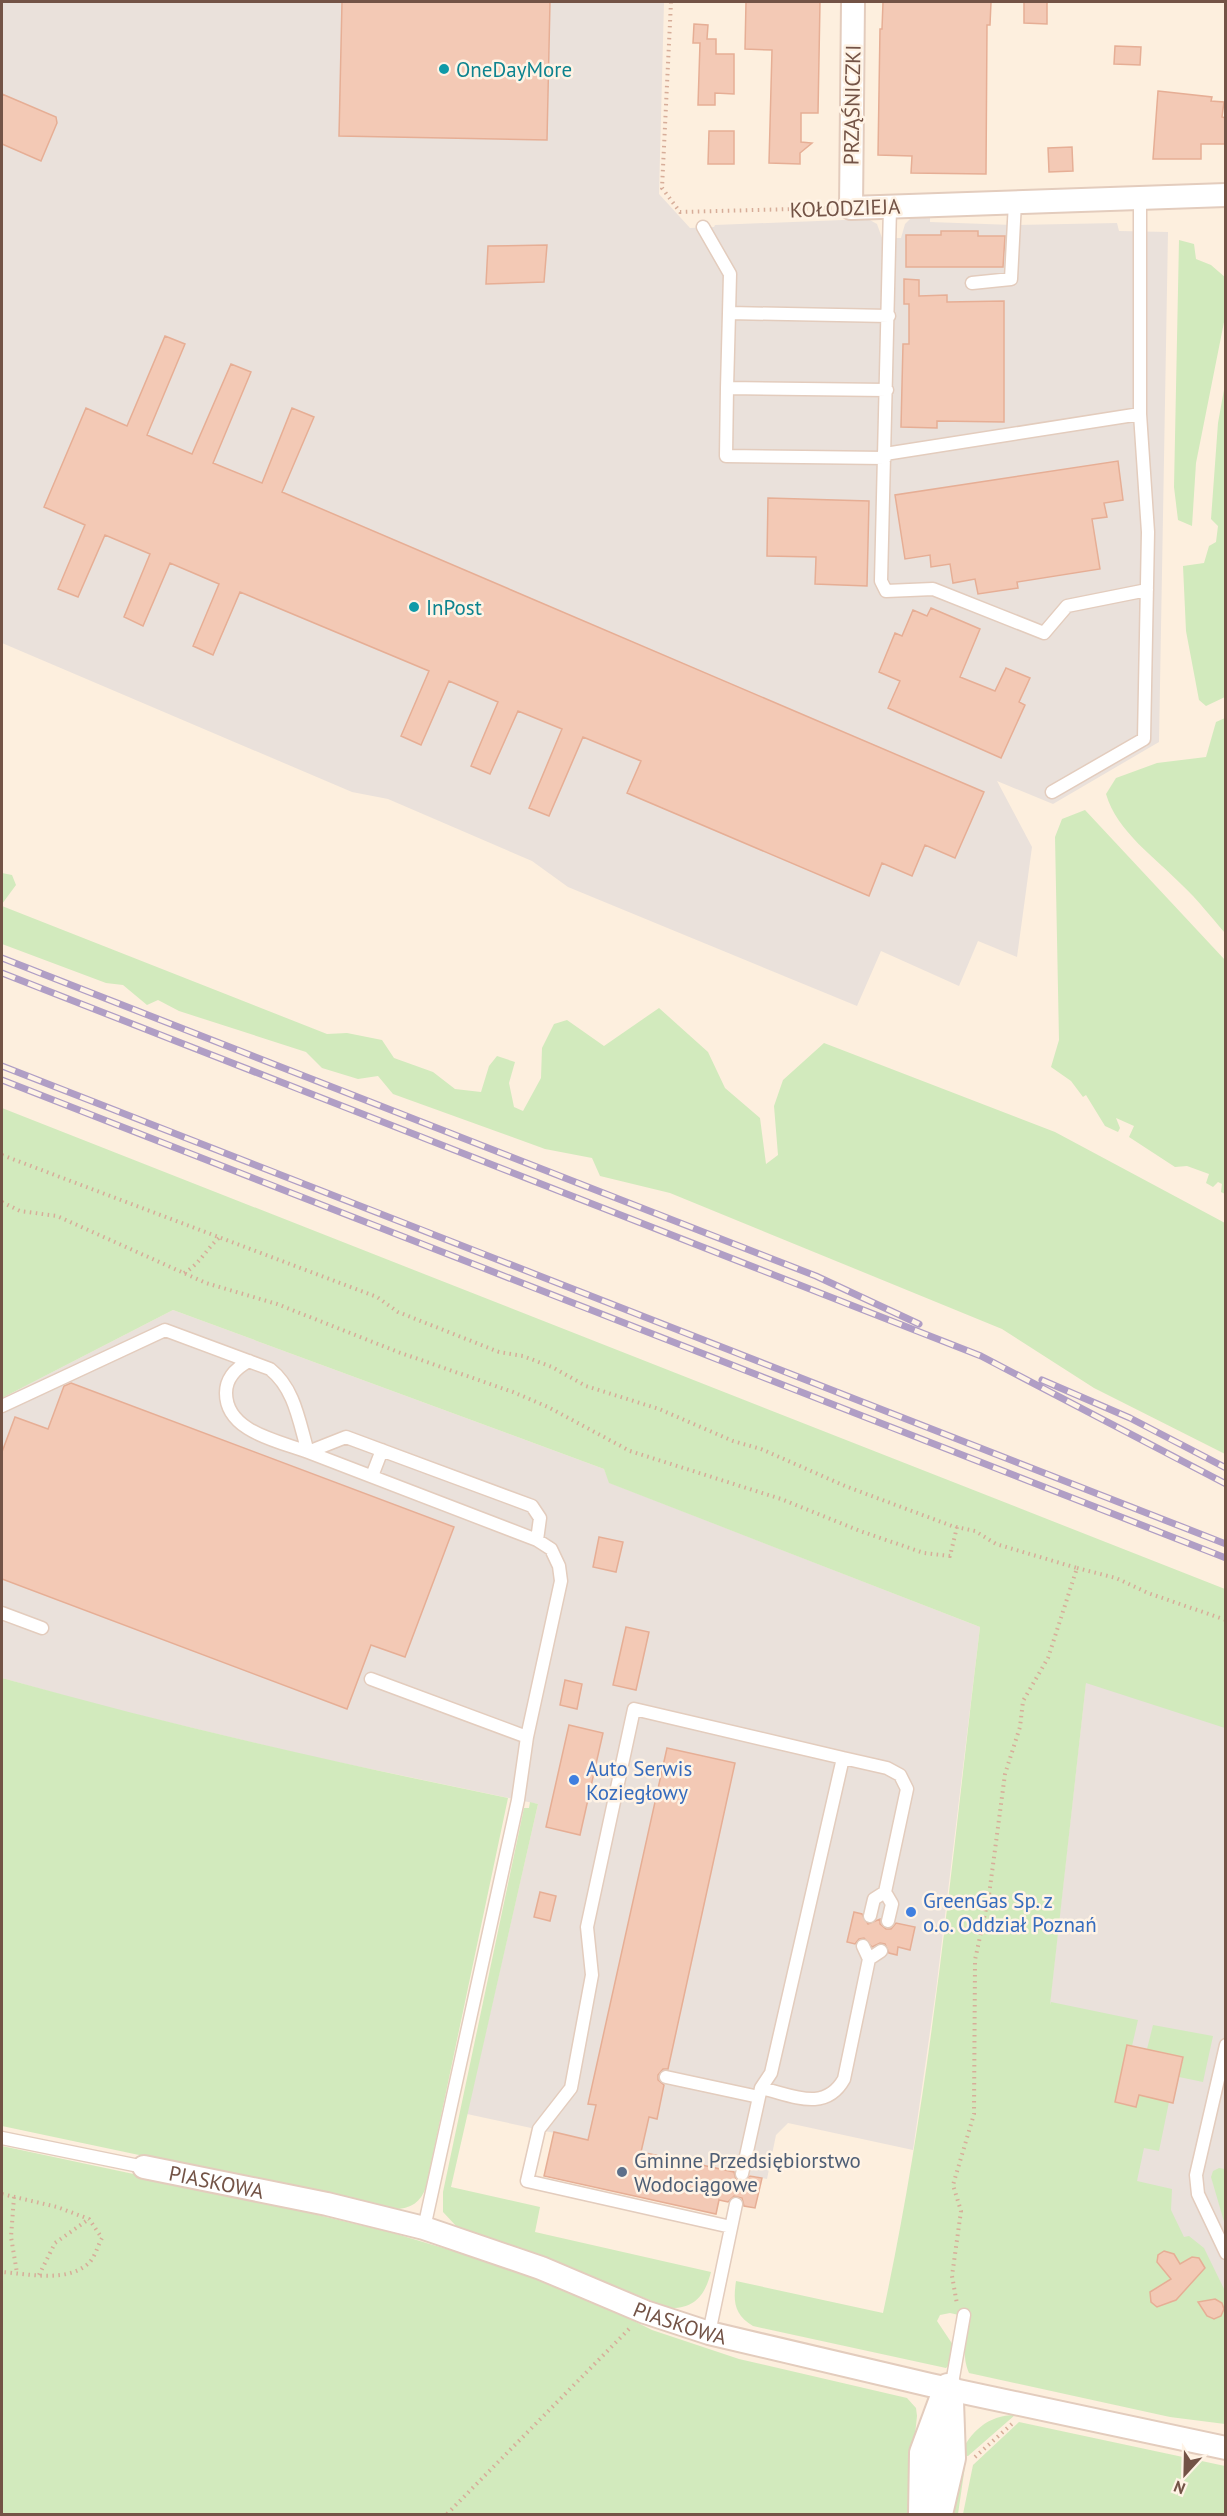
<svg xmlns="http://www.w3.org/2000/svg" width="1227" height="2516" font-family="'PT Sans',sans-serif">
<style>
.industrial{fill:#eae1db}
.green{fill:#d2eabd}
.building{fill:#f3c9b5;stroke:#e6ae95;stroke-width:1.5}
.lines{fill:none;stroke-linecap:round;stroke-linejoin:round}
.service-casing{stroke:#e3ccbd;stroke-width:15}
.minor-casing{stroke:#e3ccbd;stroke-width:26}
.tertiary-casing{stroke:#e3ccbd;stroke-width:32}
.path{stroke:#d7ad99;stroke-width:4;stroke-dasharray:1.5 4.5;stroke-linecap:butt}
.service{stroke:#fff;stroke-width:12}
.minor{stroke:#fff;stroke-width:22}
.tertiary{stroke:#fff;stroke-width:28}
.rail-casing{stroke:#b09ec5;stroke-width:7}
.rail{stroke:#fff3e5;stroke-width:4.5;stroke-dasharray:14;stroke-linecap:butt}
.culture-dot{fill:#0f9aa8;stroke:#fff3e5;stroke-width:2}
.shop-dot{fill:#3f7fe0;stroke:#fff3e5;stroke-width:2}
.service-dot{fill:#5c6f8a;stroke:#fff3e5;stroke-width:2}
.labels{text-anchor:middle;dominant-baseline:central;stroke-width:5;stroke-linejoin:round;paint-order:stroke}
.culture-label{font-size:21px;fill:#0d838f;stroke:#fff3e5;text-anchor:start}
.street-label{font-size:21px;fill:#735346;stroke:#fff3e5}
.shop-label{font-size:21px;fill:#366cbe;stroke:#fff3e5;text-anchor:start}
.service-label{font-size:21px;fill:#4e5e75;stroke:#fff3e5;text-anchor:start}
</style>
<rect width="100%" height="100%" fill="#fdefde"/>
<!-- industrial -->
<path class="industrial" d="M2 2H664L659 194 690 228 714 227 715 225 868 219 877 224 882 238H901L905 224 912 217H930V222L1013 225 1117 223 1119 231 1168 232 1159 742 1053 804 997 781 1032 847 1017 957 978 941 959 986 881 951 857 1006 568 887 532 861 388 799 352 792 2 643Z
M173 1310 604 1469 610 1483 980 1627 936 1990 913 2150 788 2123 776 2135 767 2179 467 2114 538 1804 313 1757 101 1706 2 1678V1398Z
M1088 1664 1225 1710V2395L1019 2277Z"/>
<!-- green -->
<path class="green" d="M1179 240 1194 244 1196 259 1211 265 1226 278 1225 317 1196 463 1192 526 1178 520 1174 487Z
M1225 384V697L1206 706 1199 700 1186 631 1183 566 1204 563 1209 546 1216 542 1218 526 1211 519 1218 423Z
M1225 718V933C1211 917 1198 900 1182 885 1156 858 1117 832 1106 794L1116 778 1157 763 1206 757 1216 722Z
M1085 810 1225 960V1194L1221 1192 1222 1184 1218 1182 1213 1187 1206 1183 1209 1174 1187 1166 1175 1167 1129 1137 1134 1126 1116 1118 1120 1128 1118 1132 1105 1126 1086 1095 1083 1097 1071 1081 1051 1067 1059 1040 1055 837 1062 819Z
M2 873 12 875 16 885 2 904Z
M2 906 327 1034 347 1033 382 1040 394 1058 433 1072 455 1089 481 1092 489 1066 497 1056 515 1062 509 1083 514 1107 523 1111 541 1078 542 1048 554 1024 567 1020 604 1046 659 1008 708 1052 725 1088 760 1118 766 1164 778 1155 774 1106 783 1080 824 1043 1055 1132 1225 1223V1454L1094 1388 1002 1329 670 1193 600 1176 592 1158 545 1149 393 1094 378 1076 358 1079 322 1068 306 1052 179 1011 158 1000 147 1005 123 985 106 983 2 944Z
M2 1108 1225 1589V1728L1086 1683 1050 2005 1051 2002 1138 2020 1132 2046 1127 2045 1115 2102 1136 2107 1139 2095 1169 2102 1159 2151 1144 2148 1137 2181 1172 2189 1171 2210 1184 2237 1189 2236 1204 2248 1225 2291V2424L1170 2417 969 2373C959 2349 972 2340 959 2315L950 2313 940 2315 937 2321 955 2348 950 2364 946 2368 753 2326C734 2314 733 2302 736 2281L883 2313C932 2087 952 1856 980 1627L609 1483 604 1469 173 1310 2 1398Z
M2 1678C169 1725 338 1763 508 1798L426 2187C421 2202 411 2209 394 2209L2 2126Z
M530 1802 538 1804 451 2187 540 2207 535 2232 711 2272C705 2295 695 2309 669 2308L526 2250 458 2228 443 2212V2192L524 1808H529Z
M1153 2025 1213 2036 1203 2082 1179 2077 1183 2057 1147 2049Z
M2 2146 251 2199 393 2233 500 2265 608 2308 652 2330 739 2359 907 2398 916 2408 917 2416 913 2454 914 2514H2Z
M1219 2168 1225 2169V2225L1211 2177 1213 2171Z
M1015 2415 968 2456 960 2455C970 2432 988 2415 1015 2415Z
M1019 2422 1225 2466V2514H963L973 2465Z
M958 2465 965 2466 958 2514H951Z"/>
<!-- building -->
<path class="building" d="M342 2H550L547 140 339 136Z
M746 2H820L818 113H801V142L812 143 800 153V164L769 163 772 50 745 49Z
M883 2H991L990 25H987L986 174 911 173 912 156 878 155 880 29H882Z
M1024 2H1047V24L1024 23Z
M694 24 708 25 707 39H716V54H734V94L715 93V105H698L700 43H693Z
M1115 46 1141 47 1140 65 1114 64Z
M1158 91 1212 97 1211 101 1224 102 1222 117 1226 118V144H1201V159H1153Z
M2 94 56 117 57 123 41 161 2 144Z
M709 131H734V164H708Z
M1072 147 1073 171 1049 172 1048 148Z
M941 231H978V236H1005L1003 267H906V235H941Z
M547 245 544 282 486 284 488 246Z
M904 279 919 280V296L947 295V302L1004 301V422L937 421V428L901 427 903 344H909V304H904Z
M165 336 185 344 147 435 192 454 231 364 251 372 213 463 262 483 292 408 314 417 282 492 984 792 955 858 925 845 912 876 882 863 869 896 627 793 641 761 583 737 549 816 529 808 562 729 518 711 490 774 471 766 498 702 449 681 421 745 401 736 429 671 240 592 213 655 193 646 219 584 170 563 143 626 124 617 150 554 105 535 78 597 58 589 85 525 44 507 86 408 127 426Z
M1118 461 1123 500 1104 503 1107 517 1092 519 1100 569 1017 582 1018 588 978 594 975 579 953 583 950 564 931 567 930 555 905 559 895 495Z
M768 498 869 501 867 586 815 584 816 557 767 556Z
M931 608 980 629 960 677 995 691 1006 668 1030 678 1019 702 1025 705 1001 758 888 708 900 681 879 672 895 633 902 636 913 610 927 616Z
M71 1383 454 1527 405 1657 371 1645 347 1709 2 1579V1452L15 1417 48 1429 64 1386Z
M599 1537 623 1542 616 1572 593 1567Z
M626 1627 649 1632 636 1690 613 1685Z
M565 1680 582 1684 577 1709 560 1705Z
M569 1725 603 1733 580 1835 546 1827Z
M667 1748 735 1763 668 2069H663L658 2075V2080L664 2085 657 2119 649 2117 641 2152 734 2172 736 2180 741 2182 750 2176 762 2178 755 2208 744 2206 742 2198 734 2196 728 2202 719 2200 716 2214 544 2176 554 2132 588 2140 596 2105 588 2104Z
M540 1892 556 1896 550 1921 534 1917Z
M854 1912 862 1914 868 1924 880 1919V1924L886 1929H891L896 1923 915 1927 910 1950 898 1947 897 1955 889 1953 885 1944 880 1943 872 1947 864 1938 859 1939 855 1944 847 1942Z
M1127 2045 1183 2057 1173 2103 1139 2095 1136 2107 1115 2102Z
M1164 2251 1174 2254 1180 2264 1192 2257 1199 2258 1205 2268 1176 2300 1157 2307 1151 2302 1150 2292 1171 2279 1157 2262 1158 2255Z
M1215 2299 1222 2303 1224 2309 1221 2316 1214 2319 1207 2316 1198 2302Z"/>
<g class="lines">
<!-- service casing -->
<g class="service-casing">
<path id="service" d="M890 207 881 581 886 591 933 589 1044 633 1067 606 1147 590
M703 227 730 274 729 313 889 316
M972 283 1011 279 1015 202
M729 313 727 388 887 390
M727 388 726 456 885 458
M885 454 1140 414
M1052 792 1144 739 1148 532 1140 414V198
M249 1361C236 1368 226 1378 226 1393 226 1432 279 1441 308 1452L346 1437 532 1506 540 1518 537 1540
M2 1406 165 1330 270 1369C295 1389 299 1422 308 1452L537 1540 551 1549 559 1566 561 1581 527 1737 518 1800 424 2228
M372 1476 382 1450
M2 1613 42 1628
M371 1679 527 1737
M843 1758 887 1768 900 1775 907 1789 885 1892 892 1904 888 1921
M870 1916 874 1899 885 1892
M863 1946 869 1959
M1226 2045 1196 2175 1198 2194 1226 2253
M666 2077 759 2097
M761 2088C792 2095 825 2113 844 2079L869 1959 881 1951
M2 2138 144 2167
M731 2227 527 2181 539 2129 571 2088 592 1975 587 1927 634 1709 843 1758 771 2073 761 2088 742 2174
M709 2333 736 2204
M951 2389 964 2315"/>
</g>
<!-- minor casing -->
<g class="minor-casing">
<g id="minor">
<path d="M853 2 851 208 1226 195"/>
<path id="s1" d="M144 2167 327 2204 424 2228 541 2268 645 2312 709 2333 930 2385 1226 2448"/>
</g>
</g>
<!-- tertiary casing -->
<g class="tertiary-casing">
<path id="tertiary" d="M923 2514 924 2453 948 2388
M938 2514 951 2458 949 2401"/>
</g>
<!-- path -->
<path class="path" d="M671 2 662 188 680 212 832 208
M2 1155 377 1297 398 1312 499 1352 523 1356 552 1367 586 1386 659 1409 733 1441 761 1449 845 1486 952 1526 975 1531 996 1544 1077 1568 1048 1658 1023 1701 1020 1727 1005 1774 989 1895 975 1960 974 2114 953 2185 961 2211 952 2276 957 2304
M2 1202 20 1211 57 1216 206 1283 277 1304 398 1352 513 1392 548 1407 630 1451 781 1499 860 1531 924 1553 950 1556 957 1527
M184 1273C200 1264 206 1249 220 1237
M1077 1568 1116 1578 1148 1593 1226 1620
M2 2194 57 2207 89 2219 102 2238C98 2245 95 2257 89 2263 67 2283 29 2274 2 2272
M14 2197 11 2237 17 2273
M39 2275 55 2243 89 2219
M975 2457 1014 2422
M447 2514 630 2328"/>
<!-- service -->
<use href="#service" class="service"/>
<!-- minor -->
<use href="#minor" class="minor"/>
<!-- tertiary -->
<use href="#tertiary" class="tertiary"/>
<!-- rail casing -->
<g class="rail-casing">
<path id="rail" d="M2 958 816 1276 919 1324
M2 973 981 1356 1226 1484
M2 1066 1226 1544
M2 1080 1226 1558
M1042 1380 1130 1418 1226 1468"/>
</g>
<!-- rail -->
<use href="#rail" class="rail"/>
</g>
<!-- markers -->
<g class="culture-dot">
<circle cx="444" cy="69" r="6"/>
<circle cx="414" cy="607" r="6"/>
</g>
<g class="shop-dot">
<circle cx="574" cy="1780" r="6"/>
<circle cx="911" cy="1912" r="6"/>
</g>
<circle class="service-dot" cx="622" cy="2172" r="6"/>
<g class="labels">
<!-- culture labels -->
<g class="culture-label">
<text x="456" y="69">OneDayMore</text>
<text x="426" y="607">InPost</text>
</g>
<!-- street labels -->
<g class="street-label">
<text transform="translate(852 105) rotate(-89)">PRZĄŚNICZKI</text>
<text transform="translate(845 208) rotate(-2)">KOŁODZIEJA</text>
<text stroke="none"><textPath href="#s1" startOffset="74">PIASKOWA</textPath></text>
<text stroke="none"><textPath href="#s1" startOffset="560">PIASKOWA</textPath></text>
</g>
<!-- shop labels -->
<g class="shop-label">
<text x="586" y="1768">Auto Serwis<tspan x="586" dy="24">Koziegłowy</tspan></text>
<text x="923" y="1900">GreenGas Sp. z<tspan x="923" dy="24">o.o. Oddział Poznań</tspan></text>
</g>
<!-- service labels -->
<g class="service-label">
<text x="634" y="2160">Gminne Przedsiębiorstwo<tspan x="634" dy="24">Wodociągowe</tspan></text>
</g>
</g>
<!-- border -->
<rect width="1227" height="2516" fill="none" stroke="#735346" stroke-width="6"/>
<!-- north arrow -->
<g transform="translate(1185 2474) rotate(202)" stroke="#fff3e5" stroke-width="4.5" paint-order="stroke">
<path d="M0-4.5L10 22L0 15L-10 22Z" fill="#735346"/>
<text y="-9" font-size="16" font-weight="bold" text-anchor="middle" fill="#735346">N</text>
</g>
</svg>
